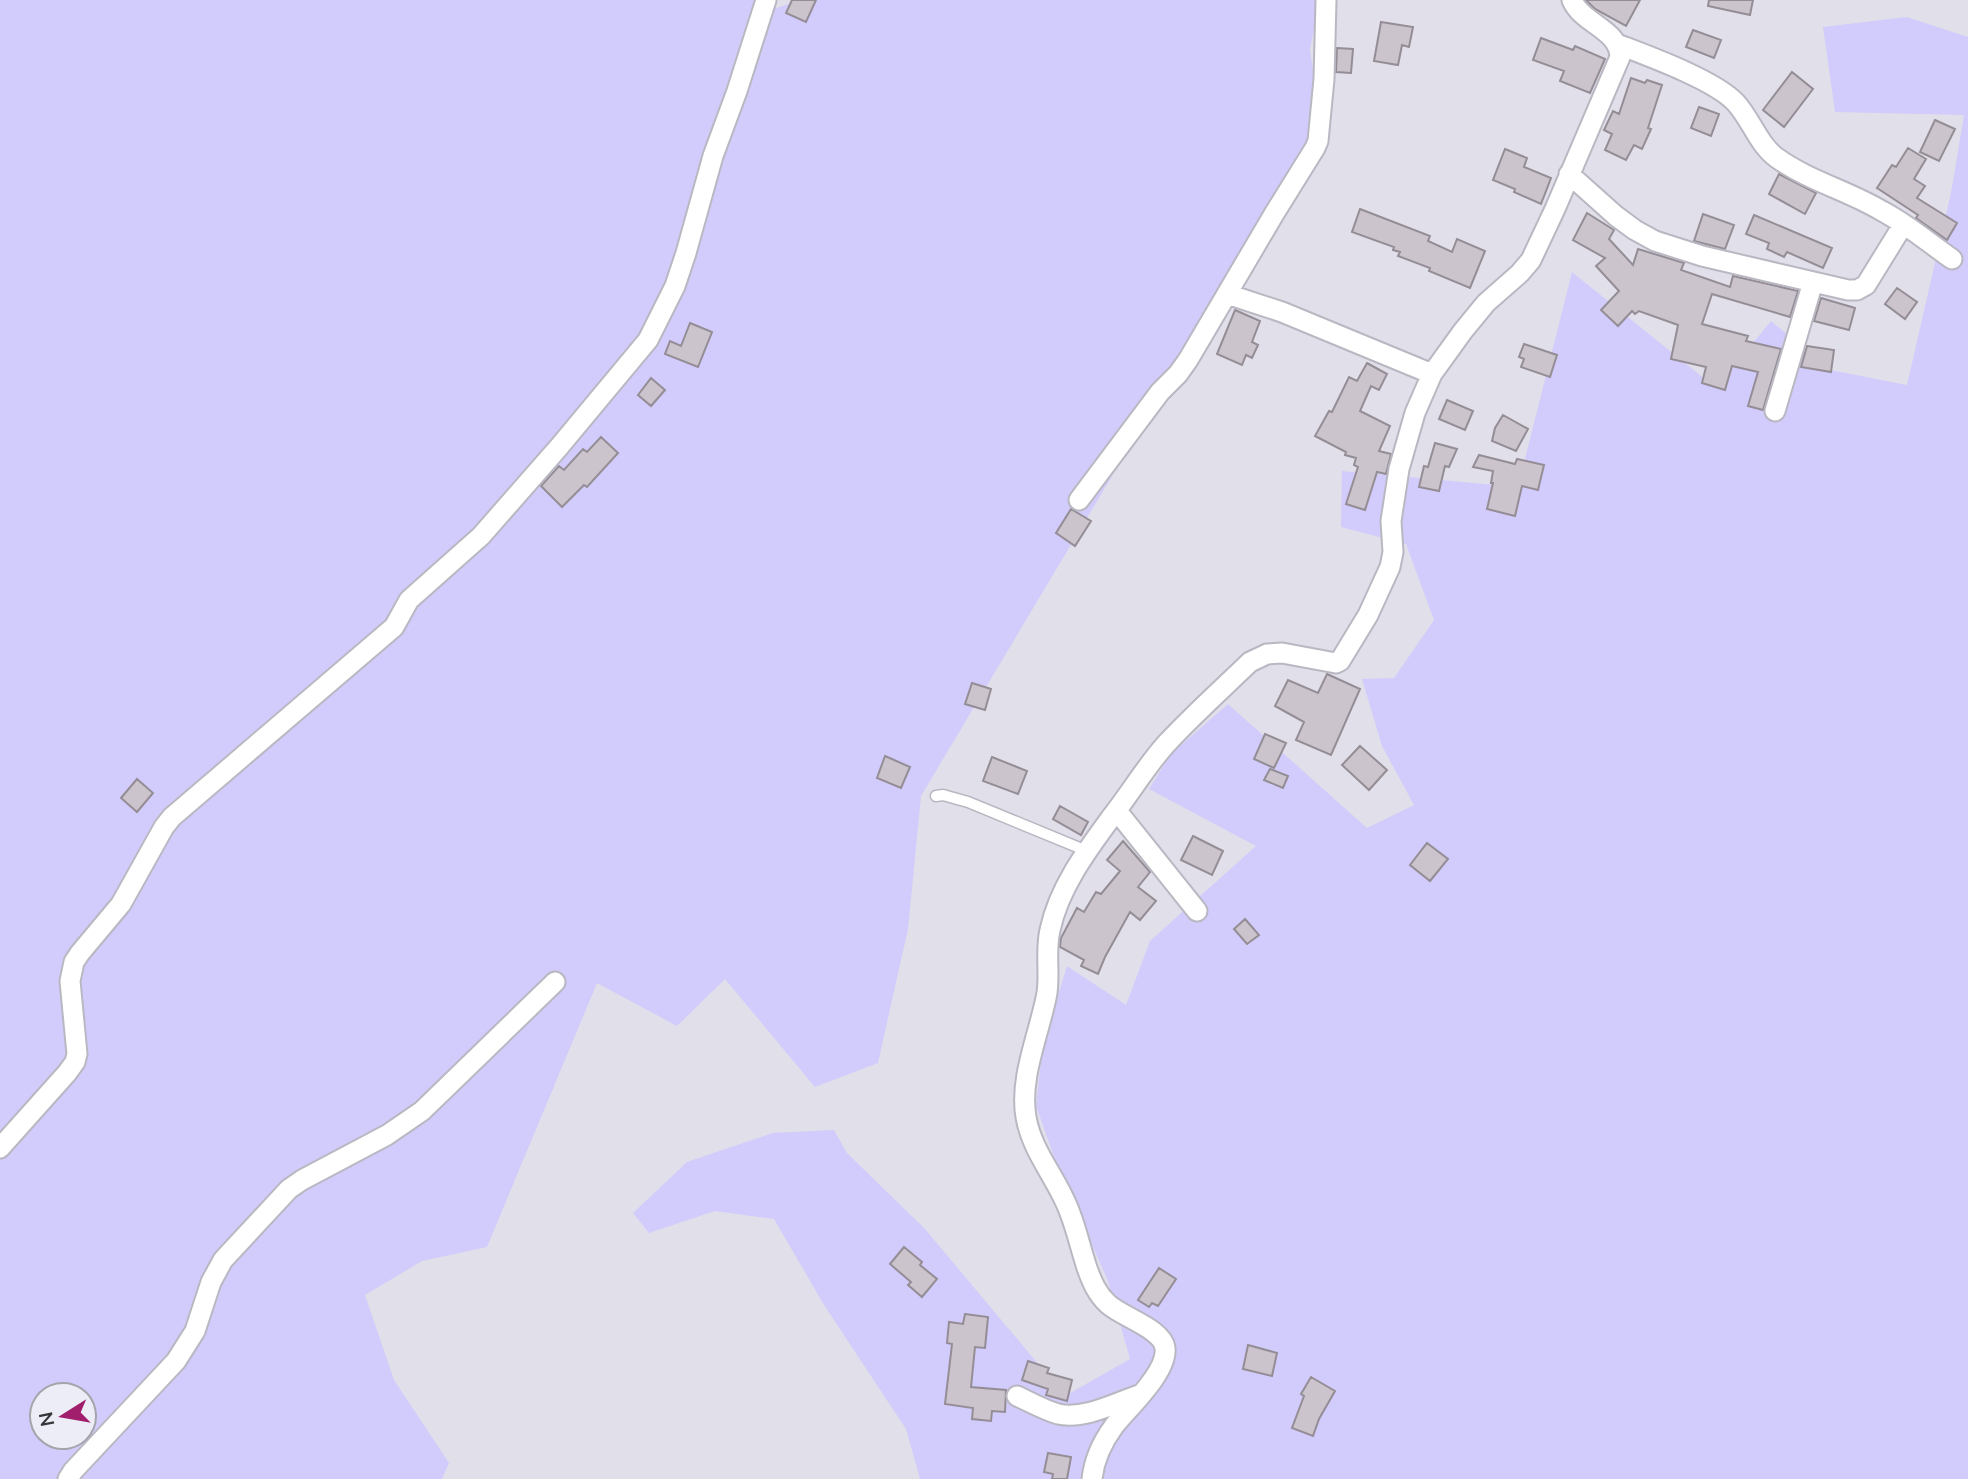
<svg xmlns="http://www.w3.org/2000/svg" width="1968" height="1479" font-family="Mulish,sans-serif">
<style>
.green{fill:#d1ccfb;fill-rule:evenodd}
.building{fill:#ccc4cc;stroke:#958d95;stroke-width:2}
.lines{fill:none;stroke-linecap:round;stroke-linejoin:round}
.lane-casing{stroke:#b9b8c2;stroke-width:13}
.street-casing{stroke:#b9b8c2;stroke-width:23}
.lane{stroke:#fff;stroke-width:10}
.street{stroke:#fff;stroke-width:19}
</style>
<rect width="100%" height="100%" fill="#e0dfea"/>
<!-- green -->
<path class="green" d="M0 0H764L777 8 800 0H1320L1310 49 1321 131 1152 409 921 796 908 929 878 1063 815 1087 725 979 677 1026 597 983 487 1247 422 1261 365 1295 394 1380 449 1463 442 1479H0ZM42 1395H84V1437H42Z
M1907 17 1968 37V1479H920L906 1429 824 1305 774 1219 715 1211 649 1233 633 1213 687 1162 773 1133 834 1130 847 1153 925 1229 1065 1396 1130 1359 1108 1281 1057 1165 1036 1106 1043 1044 1067 966 1126 1005 1150 941 1256 846 1149 789 1171 754 1228 704 1367 828 1414 805 1382 746 1362 679 1394 678 1434 620 1406 544 1341 527 1342 471 1518 487 1572 272 1716 388 1771 321 1830 370 1907 385 1951 193 1964 115 1835 112 1823 27Z"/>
<!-- building -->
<path class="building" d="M792 0H816L806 22 786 13Z
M1586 0H1640L1626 26 1595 9Z
M1709 0H1753L1750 15 1708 6Z
M1381 22 1413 27 1409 47 1402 45 1398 65 1374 61Z
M1693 30 1721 40 1714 58 1686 47Z
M1541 38 1573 50 1575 46 1605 59 1590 93 1560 81 1564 71 1533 60Z
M1337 48 1353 49 1351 73 1336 72Z
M1792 72 1813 89 1784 127 1763 110Z
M1631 78 1645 83 1647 80 1662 85 1648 128 1651 129 1642 149 1634 145 1626 160 1605 150 1612 134 1604 130 1613 111 1619 114Z
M1699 107 1719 114 1711 136 1691 128Z
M1935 120 1955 129 1939 161 1920 152Z
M1908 148 1926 159 1914 179 1925 186 1917 198 1957 223 1947 240 1916 218 1918 215 1877 188 1892 165 1896 167Z
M1505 149 1527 158 1524 167 1551 178 1541 204 1514 192 1515 189 1493 180Z
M1779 174 1816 193 1805 214 1769 194Z
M1360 209 1430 236 1428 241 1452 252 1457 239 1485 251 1470 288 1429 271 1430 268 1398 256 1400 252 1393 250 1394 247 1352 232Z
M1587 213 1614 230 1609 239 1633 265 1638 249 1684 263 1681 270 1730 287 1733 276 1798 291 1790 317 1712 294 1702 324 1748 336 1746 341 1781 349 1763 410 1748 406 1758 372 1732 366 1725 390 1702 383 1706 367 1671 359 1678 325 1639 311 1635 314 1632 311 1618 326 1601 310 1619 291 1596 266 1605 258 1573 240Z
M1703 214 1734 225 1725 249 1694 241Z
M1754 215 1832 248 1823 268 1787 252 1784 257 1767 249 1769 243 1746 234Z
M1897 288 1917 302 1905 319 1885 304Z
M1821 298 1855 308 1849 330 1814 321Z
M1235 310 1260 321 1252 342 1258 345 1252 358 1246 355 1242 365 1217 354Z
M690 323 712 332 698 367 665 354 670 341 681 346Z
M1524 344 1557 355 1550 377 1521 367 1524 359 1519 357Z
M1807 346 1834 350 1831 372 1801 367Z
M1367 363 1387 374 1379 390 1371 386 1360 411 1390 426 1379 451 1391 454 1386 474 1377 472 1365 510 1346 504 1358 467 1354 465 1356 458 1345 455 1346 452 1315 436 1329 411 1332 412 1349 377 1357 381Z
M651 378 665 390 651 406 638 395Z
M1447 400 1473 411 1465 430 1439 419Z
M1503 415 1528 429 1516 451 1492 441 1495 428Z
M601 437 618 453 587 487 584 485 562 507 541 486 559 466 564 470 583 449 587 452Z
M1435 443 1457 449 1449 467 1445 466 1439 491 1419 487 1424 466 1428 467Z
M1479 455 1515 464 1517 459 1544 465 1538 490 1522 486 1515 516 1487 509 1493 483H1491L1493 471 1473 467Z
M1071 509 1091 521 1075 546 1056 533Z
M1327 674 1360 689 1331 755 1296 740 1304 722 1275 706 1288 680 1318 693Z
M972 683 991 689 985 710 965 704Z
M1265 734 1286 743 1274 768 1254 759Z
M1360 746 1387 770 1369 790 1342 765Z
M885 756 910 767 901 788 877 778Z
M992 757 1027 771 1018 794 983 781Z
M1270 769 1288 776 1283 788 1264 780Z
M137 779 153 793 137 812 121 798Z
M1060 806 1088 822 1081 835 1053 819Z
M1193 836 1223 851 1212 875 1181 860Z
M1123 841 1150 872 1138 887 1156 901 1140 920 1130 912 1105 957 1098 974 1081 966 1084 960 1060 947 1061 938 1077 908 1084 912 1096 892 1101 894 1120 871 1107 860Z
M1427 843 1448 859 1430 881 1410 865Z
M1245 919 1259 935 1247 944 1234 929Z
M904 1247 922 1262 920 1265 937 1279 922 1297 908 1285 911 1282 890 1264Z
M1159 1268 1176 1279 1158 1306 1152 1303 1149 1307 1138 1300Z
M965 1314 988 1317 985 1348 975 1347 971 1387 1006 1390 1005 1412 992 1411 991 1421 972 1419 973 1408 945 1404 952 1344 947 1343 949 1322 963 1324Z
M1248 1345 1277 1353 1272 1376 1243 1369Z
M1028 1361 1049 1368 1047 1373 1072 1380 1067 1401 1046 1395 1048 1389 1022 1380Z
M1311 1377 1335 1391 1319 1419 1313 1436 1292 1428 1304 1396 1301 1394Z
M1048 1453 1071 1457 1067 1479H1052L1053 1474 1044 1472Z"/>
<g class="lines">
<!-- lane casing -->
<g class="lane-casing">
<path id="lane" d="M936 796 943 795 968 802 1087 851"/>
</g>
<!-- street casing -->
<g class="street-casing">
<path id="street" d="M1617 44C1648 56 1715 80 1736 103 1752 121 1758 144 1777 158 1809 181 1849 191 1882 211 1907 224 1929 243 1952 259
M1569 174 1616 216 1635 230 1655 241 1702 256 1848 290H1857L1866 285 1903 225
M1227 294 1282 312 1432 374
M1775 411 1813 282
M1079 500 1160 392 1178 374 1188 360 1274 214 1315 148 1318 141 1324 79 1326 0
M1117 811 1197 911
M0 1148 67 1073 75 1062 77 1054 70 981 74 962 80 953 121 904 164 827 172 817 394 627 409 600 481 536 559 447 648 340 675 286 686 253 713 156 737 91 766 0
M1017 1396C1030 1402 1044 1410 1058 1414 1084 1420 1115 1403 1139 1395
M68 1479 73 1471 176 1361 195 1331 211 1282 223 1260 289 1189 302 1180 387 1135 422 1111 555 982
M1092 1479C1094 1460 1103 1441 1114 1426 1128 1408 1168 1372 1165 1348 1163 1329 1122 1317 1108 1304 1097 1294 1092 1282 1087 1268 1081 1250 1077 1231 1070 1213 1058 1179 1032 1153 1026 1117 1019 1077 1040 1032 1047 993 1050 972 1045 951 1050 930 1059 887 1088 849 1113 815 1131 792 1147 765 1167 743 1193 715 1222 689 1250 662L1267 654 1282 653 1336 663 1340 661 1368 615 1390 567 1393 552 1391 521 1399 469 1415 413 1432 374 1463 331 1486 303 1520 273 1531 260 1555 209 1620 57C1619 29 1582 24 1572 0"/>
</g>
<!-- lane -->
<use href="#lane" class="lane"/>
<!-- street -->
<use href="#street" class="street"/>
</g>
<!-- north arrow -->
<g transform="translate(63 1416) rotate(259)"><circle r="33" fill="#ededf7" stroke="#a4a4ab" stroke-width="2"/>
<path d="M0-5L12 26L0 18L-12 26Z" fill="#a11e6d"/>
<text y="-10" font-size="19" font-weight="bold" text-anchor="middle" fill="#36363a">N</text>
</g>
</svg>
